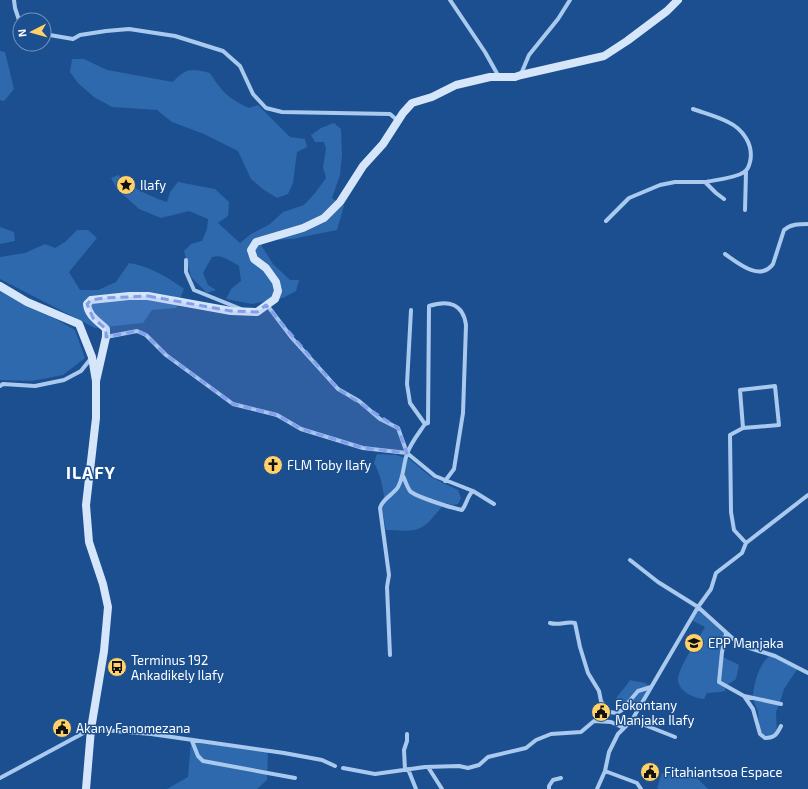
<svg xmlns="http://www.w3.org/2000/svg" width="808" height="789" font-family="'Exo 2',sans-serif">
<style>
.green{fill:#2e69ad}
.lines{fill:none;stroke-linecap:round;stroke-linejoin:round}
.street{stroke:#a9c9ee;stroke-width:4}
.secondary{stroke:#d6e6fa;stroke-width:8}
.marked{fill:#839eea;fill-opacity:0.2;stroke:#839eea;stroke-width:3;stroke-dasharray:8 5;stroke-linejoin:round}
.labels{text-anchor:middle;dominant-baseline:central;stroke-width:3;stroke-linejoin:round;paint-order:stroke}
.poi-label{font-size:13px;fill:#fff;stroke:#1b4f8f;text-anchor:start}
.district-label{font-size:17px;font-weight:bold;letter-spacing:1px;fill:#fff;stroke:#1b4f8f}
</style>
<rect width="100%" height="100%" fill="#1b4f8f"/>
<!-- green -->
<path class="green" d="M0 51 5 52 14 89 4 101 0 100Z
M72 59H84L107 70 173 82C187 67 192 69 210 73 222 92 228 98 249 108L258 105 290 137 305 139 307 147 297 152 293 183 288 194 277 198 264 190 251 179 238 151 204 134 172 122 157 110 112 107 94 97 78 83 70 72Z
M334 123 341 129 342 155 340 175 332 198 344 206 337 230 292 239 273 240 261 245 273 264 290 280H299L296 291 283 298 252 304 226 299 231 289 241 281 239 266C230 261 222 254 212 257L203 273 208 285 216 290 207 293 191 277 184 251 191 244 202 241 207 229 208 219 189 211 161 218 139 209 117 189 111 178 118 175C133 188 148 196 167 202L170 192 178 182 215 189 229 202 228 216 218 223 240 243 251 234 270 224 283 212 304 205 315 193 326 178 323 167 326 149 324 142H315L311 135 321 128Z
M0 227 14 232 15 241 0 244Z
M77 230H88L97 238 69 272 80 290H98L116 282 129 263C150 266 167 277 184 289L176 308 152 310 143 323 95 328 0 279V257L25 253 45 244 55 248 65 242Z
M0 287 75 330 85 358 63 375 32 381 0 380Z
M377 454 396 455 409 459 431 477 458 490 461 498 458 504 453 505 446 503C437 510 430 525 418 529 411 532 394 530 386 530L382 508 385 503C383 489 381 475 374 463Z
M698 607 726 634 721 656 739 665 736 679 726 686 725 691 720 692 707 693 704 699C694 698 679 692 678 680 678 668 698 639 705 627L691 620Z
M771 655 798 668 784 689 782 696 776 712 777 733 771 737C755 734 760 724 758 712 757 707 753 702 753 697 753 685 760 661 771 655Z
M630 680 645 683 651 687 639 707 632 709 628 705 617 704 615 702C616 696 626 687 630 680Z
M191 741 268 751 267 780 257 789H167L188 777Z
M662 773H692L708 789H659L657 788Z"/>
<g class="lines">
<!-- street -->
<path class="street" d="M14 0 15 8 20 23
M450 0 485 52 499 77
M44 34 73 39 80 35 106 31 129 29 175 36 223 51 240 66 253 94 266 108 282 112 390 114 397 120 399 118
M521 74 529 55 558 19 570 0
M693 109C704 113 717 116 728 122 743 129 754 145 750 162 749 166 748 170 744 172 736 178 715 180 705 182
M745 210 746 172
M606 221 629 198 660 185 675 182H705L716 193 724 199
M725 254C738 263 760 282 773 264L784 230C791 224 799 224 808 224
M186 260V272L194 290 241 309
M267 305 292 338 338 389 359 401 380 419 398 428 407 453 435 476 473 491 494 504
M411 310 407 384 410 403 425 424 428 423 429 306C448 300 463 303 466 325L463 413 454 469 445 481
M106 337 137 331 146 335 166 355 233 404 277 415 301 429 363 448 407 453
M0 386 3 384 35 386 64 380 81 371 92 357
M743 428 740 390 775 386 779 425 743 428 730 435 731 512 734 530 746 543
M403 476C405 480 407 487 410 491 416 497 452 508 462 510 467 504 467 496 473 491
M630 560 658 582 698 607 740 645 775 656 808 673
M550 623C559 626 566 621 575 623L580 647 588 673 599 691 601 701 605 708 609 712 617 713 622 710 638 691 651 687
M726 634 722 652 719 682 744 696 781 704
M390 655 387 587 389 575 380 508C382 499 393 495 398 487 404 476 403 465 407 454 410 444 419 433 425 424
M744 696 753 709 760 734 765 738C775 738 777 734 781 726
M632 720 675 737
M192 741 198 756 203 761 295 778
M428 767 442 789
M343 768 375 774 425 767 459 766 468 768 479 765 488 757 526 748 536 740 551 734 581 732 594 721 611 722 624 728
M408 769 416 789
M405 770 404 750 407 741V734
M605 771 637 783 641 789
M0 778 91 729 151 734 284 753 322 760 335 766
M549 789V786L553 780 561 778
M597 789 605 771 609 752 618 734 632 720 698 607 711 589 716 573 742 553 746 543 808 495"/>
<!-- secondary -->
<path class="secondary" d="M0 286 27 302 79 324 92 357 96 381V418L86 505 89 542 103 584 108 607 104 651 91 729 86 789
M96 381 106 337V329C98 321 88 316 87 304L91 300 129 296H148L231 311 257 312 275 299 278 291 276 282 266 268 254 259 251 250 256 242 303 228 324 218 340 202 363 166 383 144 403 113 412 103 432 97 456 85 490 77H515L521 75 604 56 627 41 667 11 678 0"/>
</g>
<!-- marked area -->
<path class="marked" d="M148 296 231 311 257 312 266 305 338 389 398 428 407 453 363 448 301 429 277 415 233 404 166 355 146 335 137 331 106 337V329L93 318 87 304 91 300 104 298Z"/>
<!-- icons -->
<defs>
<g id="sight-disc" transform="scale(1)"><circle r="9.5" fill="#ffd166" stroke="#1b4f8f"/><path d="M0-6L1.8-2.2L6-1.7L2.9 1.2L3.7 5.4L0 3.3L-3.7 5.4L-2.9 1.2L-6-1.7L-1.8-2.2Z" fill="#111"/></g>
<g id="church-disc" transform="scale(1)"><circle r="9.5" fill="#ffd166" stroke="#1b4f8f"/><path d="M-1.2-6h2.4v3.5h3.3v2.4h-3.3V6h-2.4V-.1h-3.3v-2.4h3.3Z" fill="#111"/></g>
<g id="school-disc" transform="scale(1)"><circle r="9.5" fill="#ffd166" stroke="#1b4f8f"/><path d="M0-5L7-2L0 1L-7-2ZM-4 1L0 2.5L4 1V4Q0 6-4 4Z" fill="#111"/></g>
<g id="bus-disc" transform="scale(1)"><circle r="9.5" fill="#ffd166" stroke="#1b4f8f"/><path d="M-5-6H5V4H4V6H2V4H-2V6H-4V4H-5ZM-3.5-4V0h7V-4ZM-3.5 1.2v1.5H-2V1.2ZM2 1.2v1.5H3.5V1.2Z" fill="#111"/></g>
<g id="civic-disc" transform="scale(1)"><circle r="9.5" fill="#ffd166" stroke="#1b4f8f"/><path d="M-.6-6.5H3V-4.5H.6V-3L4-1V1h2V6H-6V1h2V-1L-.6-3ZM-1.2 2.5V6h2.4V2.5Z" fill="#111"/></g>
</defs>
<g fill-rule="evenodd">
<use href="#sight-disc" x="126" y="185"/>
<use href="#church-disc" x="273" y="465"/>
<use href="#school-disc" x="694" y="643"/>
<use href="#bus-disc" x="117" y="667"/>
<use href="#civic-disc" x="601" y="712"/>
<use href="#civic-disc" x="62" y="728"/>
<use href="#civic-disc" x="650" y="772"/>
</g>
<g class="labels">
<!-- poi labels -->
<g class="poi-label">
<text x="140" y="185">Ilafy</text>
<text x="287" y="465">FLM Toby Ilafy</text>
<text x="708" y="643">EPP Manjaka</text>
<text x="131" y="660">Terminus 192<tspan x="131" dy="15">Ankadikely Ilafy</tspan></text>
<text x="615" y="705">Fokontany<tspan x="615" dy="15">Manjaka Ilafy</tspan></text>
<text x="76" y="728">Akany Fanomezana</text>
<text x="664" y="772">Fitahiantsoa Espace</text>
</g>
<!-- district labels -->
<g class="district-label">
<text x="91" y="472">ILAFY</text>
</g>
</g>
<!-- north arrow -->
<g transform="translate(32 32) rotate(264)"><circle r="19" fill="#1b4f8f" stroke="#7695bc"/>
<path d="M0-3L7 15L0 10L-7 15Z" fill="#ffd166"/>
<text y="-6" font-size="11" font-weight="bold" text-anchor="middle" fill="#ffffff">N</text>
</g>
</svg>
